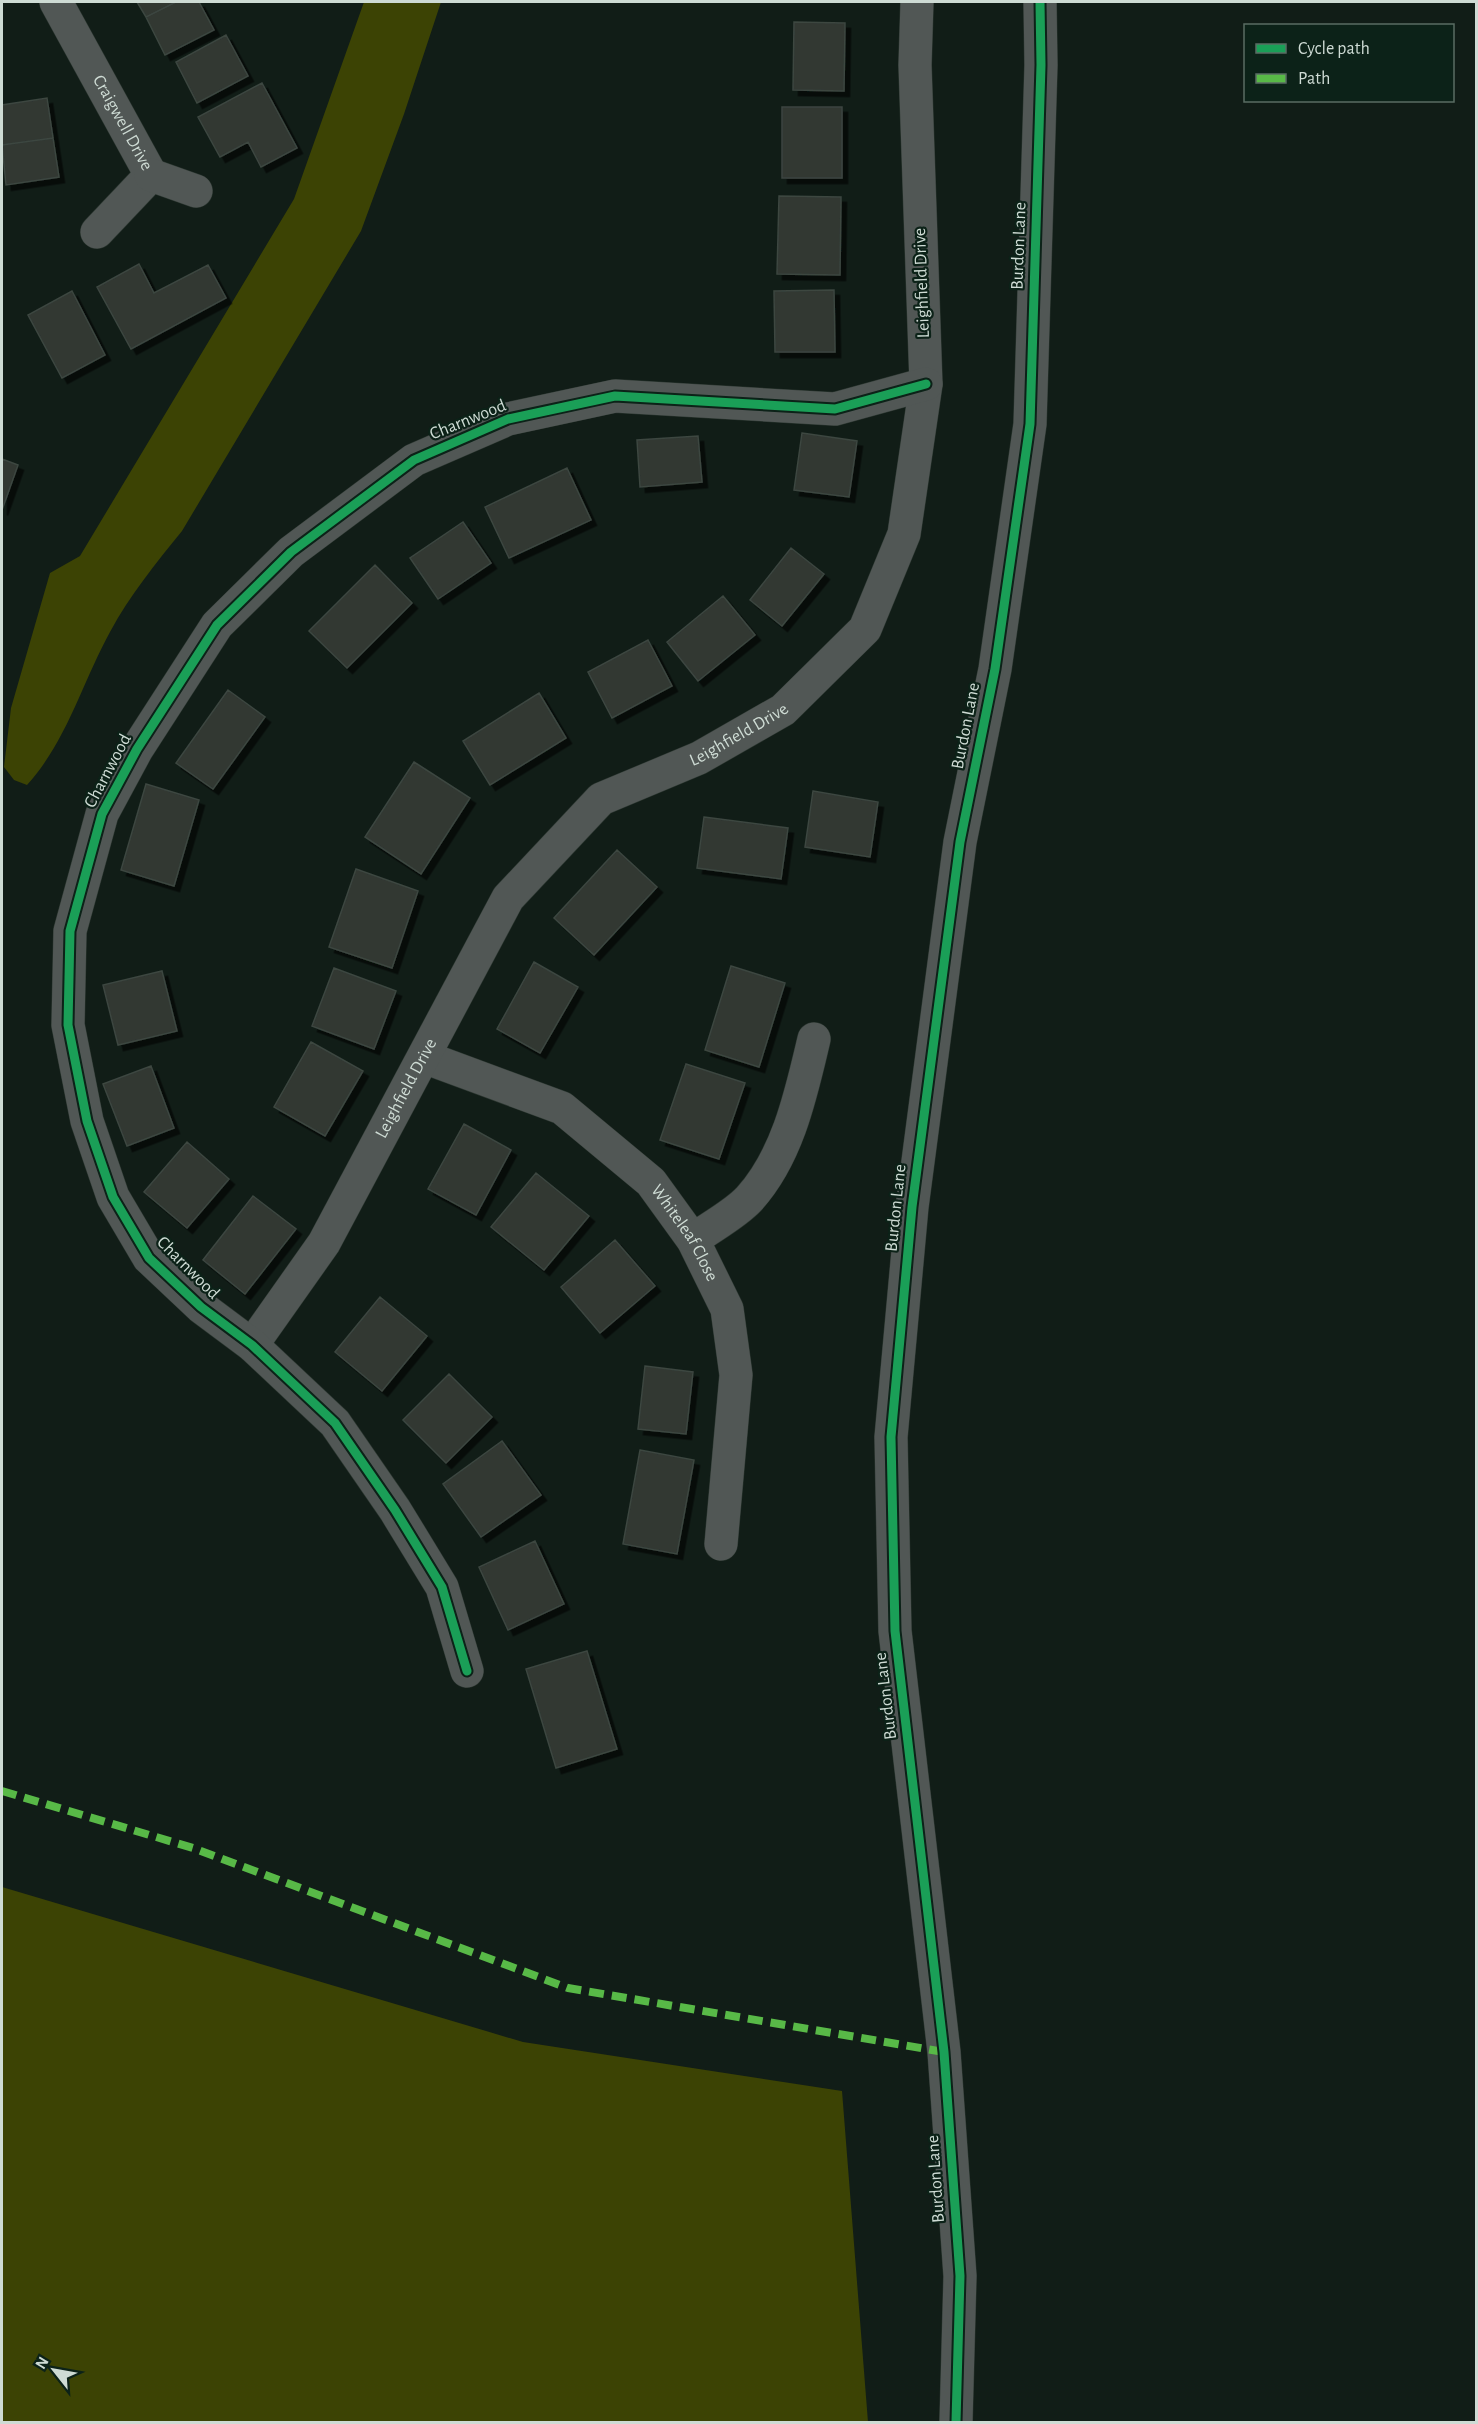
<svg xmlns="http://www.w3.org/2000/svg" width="1478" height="2424" font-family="'Alegreya Sans',sans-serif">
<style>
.green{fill:#3c4304}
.building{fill:#303732;stroke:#3c4640;stroke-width:1.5;filter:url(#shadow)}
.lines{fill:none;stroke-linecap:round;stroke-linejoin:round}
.minor-casing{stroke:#2c3731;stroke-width:34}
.minor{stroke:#515755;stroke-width:33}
.quiet{stroke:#58b947;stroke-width:8;stroke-dasharray:15 8;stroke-linecap:butt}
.cycleway-casing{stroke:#0c2218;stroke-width:13}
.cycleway{stroke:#1a9f57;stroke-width:9}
.labels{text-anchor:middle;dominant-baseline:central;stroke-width:4.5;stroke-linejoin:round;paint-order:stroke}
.street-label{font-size:18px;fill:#cedbd4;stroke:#0c2218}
</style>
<defs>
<filter id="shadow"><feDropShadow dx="5.5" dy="5.5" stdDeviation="0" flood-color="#0009"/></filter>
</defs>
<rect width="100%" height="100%" fill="#111d17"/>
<!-- green -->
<path class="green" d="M364 2H441L404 114 361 231 182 531C156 563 130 595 110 632 82 683 67 741 27 785L14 780 4 767 11 708 50 573 80 556 294 199Z
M2 1887 523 2042 842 2091 868 2422H2Z"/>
<!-- building -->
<path class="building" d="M137 2H176L146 17Z
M176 2H199L214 30 165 55 146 17Z
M794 22 845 23 844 91 793 90Z
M226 35 248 76 197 103 176 62Z
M262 83 297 148 261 167 248 142 220 157 198 117Z
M47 98 53 138 2 145V105Z
M782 107H842V178H782Z
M53 138 59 177 6 185 2 145Z
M779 196 841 197 840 275 777 274Z
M139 264 154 293 208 265 226 298 131 349 97 287Z
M834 290 835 352H775L774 291Z
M72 291 105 355 62 378 28 315Z
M802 433 857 441 849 497 794 490Z
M698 436 702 482 640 487 637 440Z
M2 459 18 465 2 510Z
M567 468 591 520 509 558 485 507Z
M463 522 491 563 438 599 410 558Z
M791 548 824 574 782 626 750 600Z
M375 565 412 603 347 668 309 631Z
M723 596 755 635 698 681 667 642Z
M648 640 672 686 612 718 588 672Z
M228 690 265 717 213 789 176 763Z
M539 693 566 738 490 785 463 741Z
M414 762 470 798 421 874 365 837Z
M146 784 199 800 174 886 121 870Z
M813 791 878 802 870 857 805 847Z
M704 817 788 828 781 879 697 868Z
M617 850 657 887 594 955 554 918Z
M356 869 418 891 392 968 329 947Z
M534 962 578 987 540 1053 497 1029Z
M731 966 785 983 759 1067 705 1050Z
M334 968 396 991 374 1049 312 1026Z
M162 971 177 1031 118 1045 103 985Z
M311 1042 363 1071 325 1136 274 1107Z
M686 1064 745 1083 719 1159 660 1140Z
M151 1066 174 1128 127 1146 103 1084Z
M464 1124 511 1150 476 1215 428 1189Z
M187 1142 229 1179 187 1228 144 1192Z
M536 1173 589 1216 544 1270 491 1227Z
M253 1196 296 1229 245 1294 203 1260Z
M615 1240 655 1286 600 1333 561 1287Z
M380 1297 427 1336 382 1391 335 1352Z
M645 1366 693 1372 686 1434 638 1429Z
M449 1374 492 1417 446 1463 403 1420Z
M502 1441 541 1495 481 1537 443 1484Z
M640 1450 694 1460 677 1554 623 1544Z
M535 1541 564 1604 508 1630 479 1567Z
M587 1651 617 1749 556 1768 526 1669Z"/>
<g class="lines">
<!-- minor casing -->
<g class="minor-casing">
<g id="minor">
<path id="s1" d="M56 2 151 175 97 232"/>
<path d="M151 175 196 191"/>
<path id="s2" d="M424 1057 562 1108 651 1182 693 1240 727 1309 736 1375 721 1544"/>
<path d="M693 1240C710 1227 734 1215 749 1199 788 1156 801 1094 814 1039"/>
<path id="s3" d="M252 1345 324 1243 508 898 601 799 699 758 783 710 865 629 904 534 926 384 915 65 917 2"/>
<path d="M467 1671 442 1587 395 1510 335 1423 252 1345 201 1307 149 1258 113 1197 87 1121 68 1025 70 931 102 814 137 749 217 625 291 552 414 460 508 419 615 396 835 409 926 384"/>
<path d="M956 2422 960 2276 944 2052 895 1631 891 1437 912 1207 960 842 995 669 1030 424 1041 65 1040 2"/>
</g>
</g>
<!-- minor -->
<use href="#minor" class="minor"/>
<!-- quiet -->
<path class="quiet" d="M2 1791 193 1848 568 1988 944 2052"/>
<!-- cycleway casing -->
<g class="cycleway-casing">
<path id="cycleway" d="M467 1671 442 1587 395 1510 335 1423 252 1345 201 1307 149 1258 113 1197 87 1121 68 1025 70 931 102 814 137 749 217 625 291 552 414 460 508 419 615 396 835 409 926 384
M956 2422 960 2276 944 2052 895 1631 891 1437 912 1207 960 842 995 669 1030 424 1041 65 1040 2"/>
</g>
<!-- cycleway -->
<use href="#cycleway" class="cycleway"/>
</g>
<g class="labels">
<!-- street labels -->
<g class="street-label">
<text stroke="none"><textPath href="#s1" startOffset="138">Craigwell Drive</textPath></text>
<text transform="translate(1019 246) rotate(-88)">Burdon Lane</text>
<text transform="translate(922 283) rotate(-92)">Leighfield Drive</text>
<text transform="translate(468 420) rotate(-22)">Charnwood</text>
<text transform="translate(966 726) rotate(-79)">Burdon Lane</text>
<text stroke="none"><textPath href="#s3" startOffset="804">Leighfield Drive</textPath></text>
<text transform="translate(108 771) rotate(-62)">Charnwood</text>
<text stroke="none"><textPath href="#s3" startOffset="300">Leighfield Drive</textPath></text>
<text transform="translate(896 1208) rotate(-84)">Burdon Lane</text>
<text stroke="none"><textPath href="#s2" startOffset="324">Whiteleaf Close</textPath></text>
<text transform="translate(188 1268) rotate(45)">Charnwood</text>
<text transform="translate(886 1696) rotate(-97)">Burdon Lane</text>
<text transform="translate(936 2179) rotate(-94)">Burdon Lane</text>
</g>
</g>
<!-- border -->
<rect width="1478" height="2424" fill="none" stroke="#cedbd4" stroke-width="6"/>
<!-- legend -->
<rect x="1244" y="24" width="210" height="78" fill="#0c2218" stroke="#5a6c63" stroke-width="1.5"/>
<rect x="1256" y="44" width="30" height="9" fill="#1a9f57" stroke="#5a6c63" stroke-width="1.5"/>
<text x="1298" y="54" font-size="18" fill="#cedbd4">Cycle path</text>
<rect x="1256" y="74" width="30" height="9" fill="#58b947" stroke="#5a6c63" stroke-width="1.5"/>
<text x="1298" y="84" font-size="18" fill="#cedbd4">Path</text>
<!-- north arrow -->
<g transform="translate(54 2370) rotate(301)" stroke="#0c2218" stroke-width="4.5" paint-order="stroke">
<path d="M0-4.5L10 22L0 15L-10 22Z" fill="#cedbd4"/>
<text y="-9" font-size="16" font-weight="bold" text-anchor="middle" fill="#cedbd4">N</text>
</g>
</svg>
